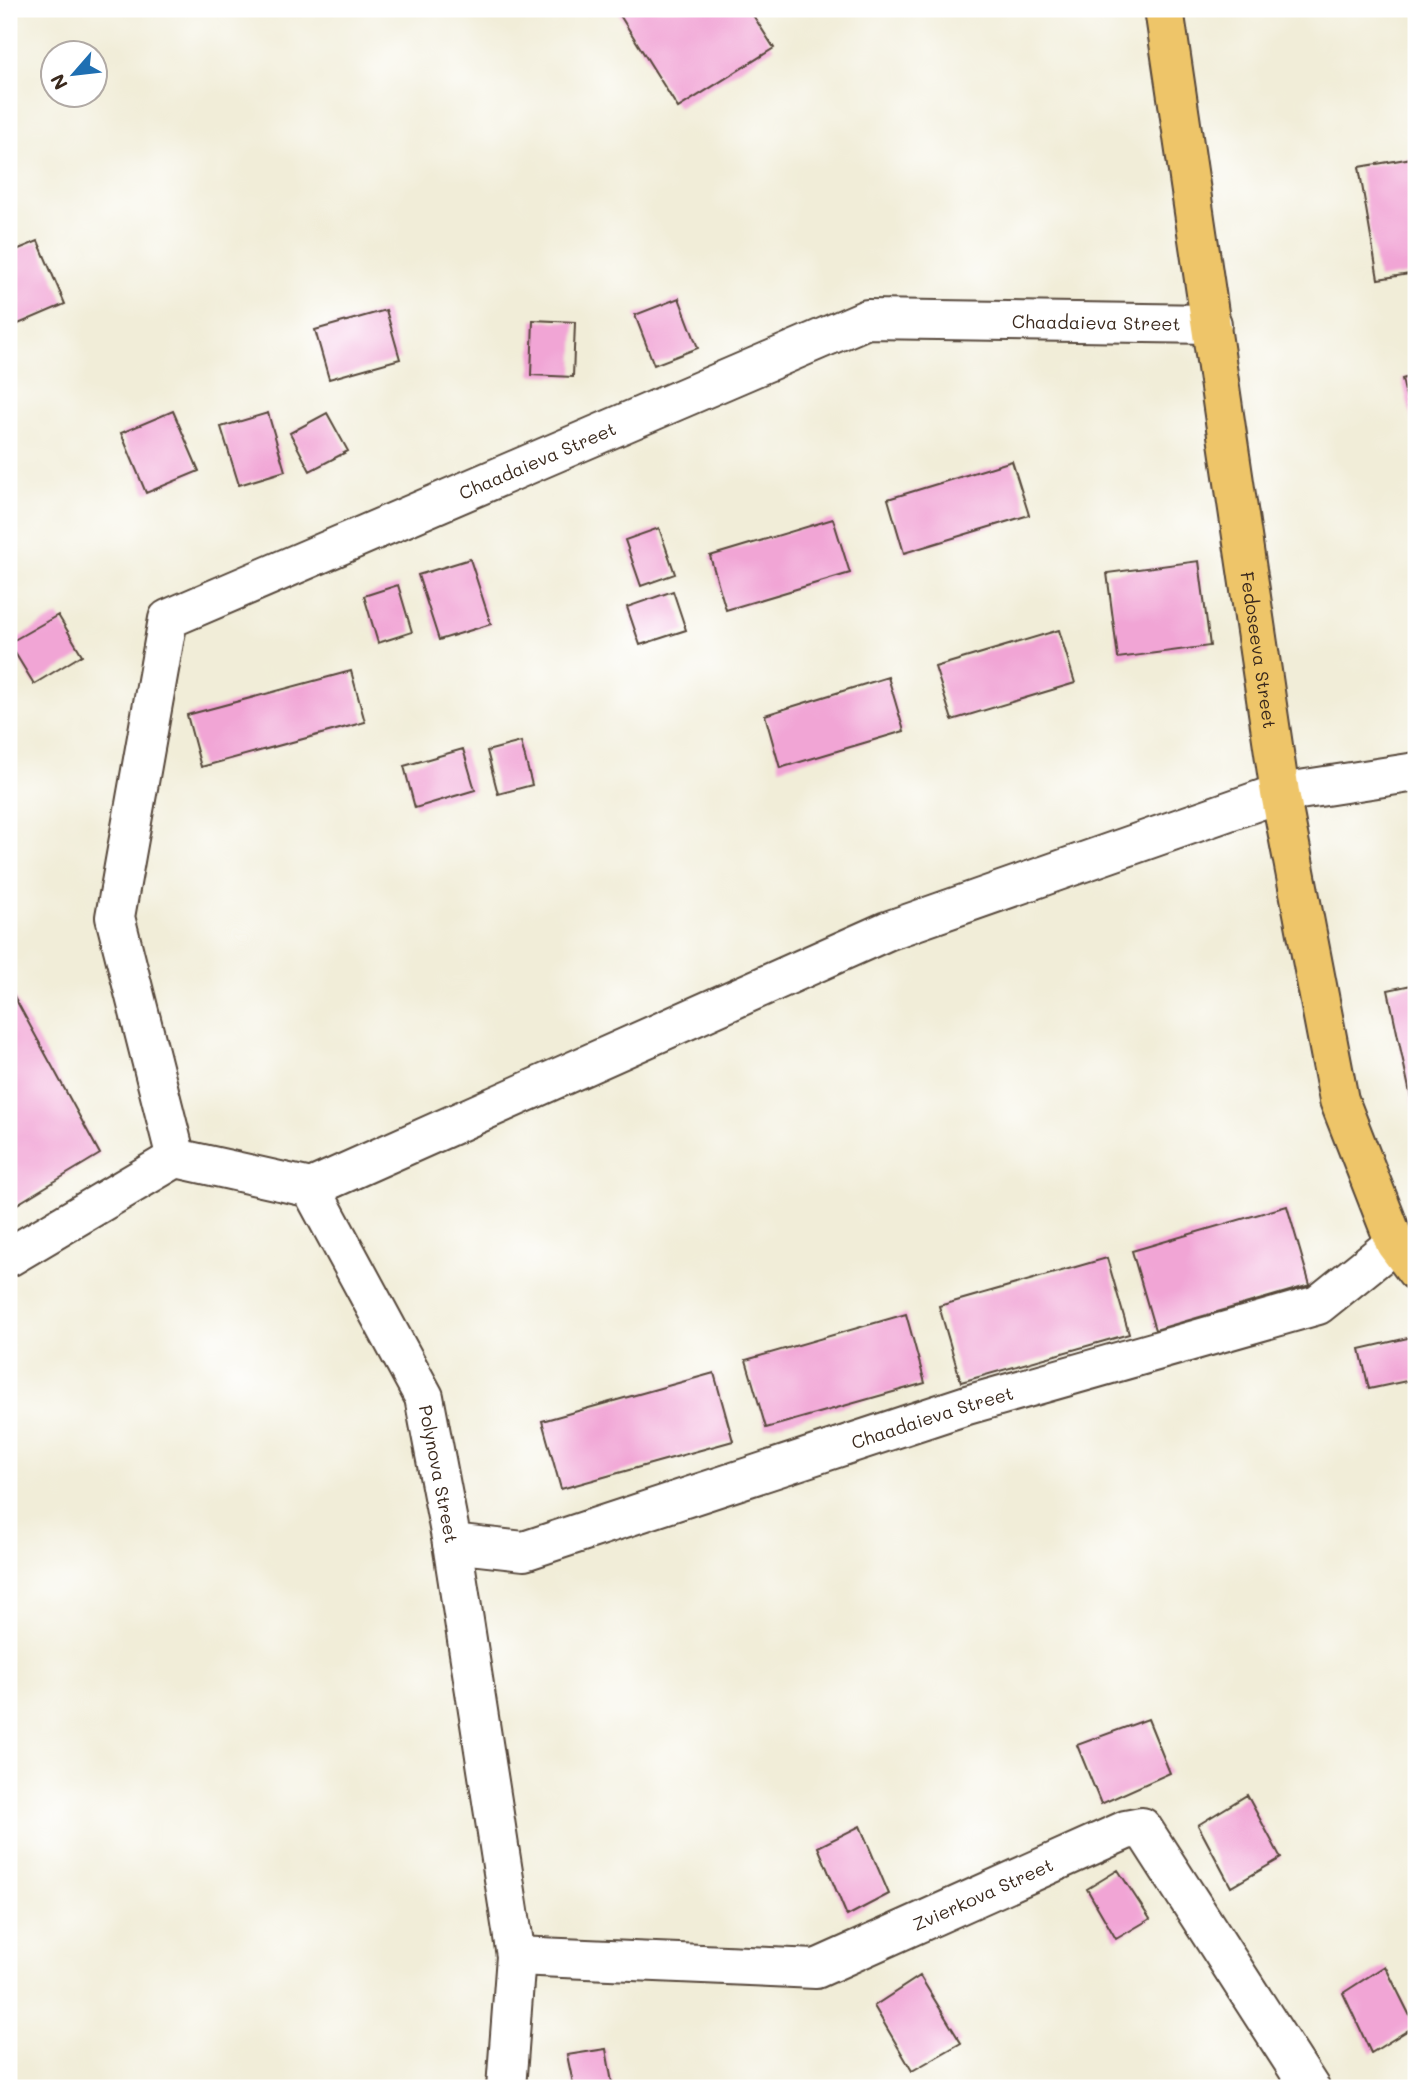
<svg xmlns="http://www.w3.org/2000/svg" width="1425" height="2097" font-family="Mali,sans-serif">
<style>
.building{fill:#f1a5d5}
.lines{fill:none;stroke-linecap:round;stroke-linejoin:round}
.minor-casing{stroke:#56473a;stroke-width:42}
.major-casing{stroke:#56473a;stroke-width:42}
.minor{stroke:#fff;stroke-width:38}
.major{stroke:#eec569;stroke-width:38}
.labels{text-anchor:middle;dominant-baseline:central;stroke-width:7;stroke-linejoin:round;paint-order:stroke}
.street-label{font-size:18px;fill:#3b2a1e;stroke:#fff}
</style>
<rect width="100%" height="100%" fill="#fff"/>
<filter id="ink" filterUnits="userSpaceOnUse"><feTurbulence type="fractalNoise" baseFrequency=".0143" numOctaves="2"/><feDisplacementMap in="SourceGraphic" scale="14" xChannelSelector="R" yChannelSelector="G"/><feConvolveMatrix kernelMatrix="1 2 1 2 8 2 1 2 1" color-interpolation-filters="sRGB"/></filter>
<filter id="wash" filterUnits="userSpaceOnUse"><feTurbulence type="fractalNoise" baseFrequency=".00686" numOctaves="4" result="noise"/><feDisplacementMap in="SourceGraphic" scale="28" xChannelSelector="R" yChannelSelector="G"/><feGaussianBlur stdDeviation="1.57" result="paint"/><feColorMatrix in="noise" values="0 0 0 0 0 0 0 0 0 0 0 0 0 0 0 0 0 1.4 0 .05"/><feComposite in="paint" operator="in"/></filter>
<g filter="url(#wash)">
<rect width="100%" height="100%" fill="#f1edd8"/>
<g id="blocks">
<!-- building -->
<path class="building" d="M616 9H749L774 48 678 108Z
M1412 158 1416 181V273L1378 279 1359 167Z
M38 241 65 304 9 328V253Z
M679 298 698 348 654 365 635 315Z
M386 310 400 359 329 379 315 330Z
M533 320 575 322 573 377 531 375Z
M1416 375V433H1415L1402 379Z
M173 411 199 471 146 493 121 433Z
M268 413 285 471 239 485 221 427Z
M327 413 348 451 310 471 290 433Z
M1012 461 1029 515 904 553 888 499Z
M833 519 850 573 726 610 710 556Z
M659 528 675 574 641 586 625 540Z
M470 559 491 624 439 640 418 575Z
M1199 561 1210 646 1118 658 1107 573Z
M398 585 412 632 378 643 364 596Z
M673 591 686 630 640 645 627 607Z
M58 615 82 655 34 684 9 643Z
M1059 630 1075 683 952 720 935 667Z
M351 671 365 722 201 767 187 715Z
M888 677 904 731 780 768 765 715Z
M521 742 532 785 498 794 487 751Z
M463 749 475 790 415 808 404 766Z
M1416 984V1117H1415L1388 990Z
M9 987 100 1154 9 1209Z
M1287 1206 1310 1285 1155 1330 1132 1251Z
M1107 1258 1129 1334 961 1382 939 1306Z
M906 1314 925 1383 766 1428 746 1360Z
M1412 1337 1416 1358V1379L1369 1389 1360 1349Z
M714 1373 733 1441 561 1489 542 1421Z
M1148 1719 1170 1773 1101 1804 1077 1745Z
M1247 1795 1281 1858 1231 1887 1198 1825Z
M860 1826 889 1894 847 1916 818 1847Z
M1118 1870 1150 1919 1116 1939 1087 1889Z
M1385 1966 1415 2026 1371 2053 1343 1993Z
M920 1976 961 2043 912 2071 874 2006Z
M606 2049 613 2088H574L567 2055Z"/>
</g>
</g>
<g filter="url(#ink)">
<use href="#blocks" fill-opacity="0" stroke="#56473a" stroke-width="2"/>
<g class="lines">
<!-- minor casing -->
<g class="minor-casing">
<g id="minor">
<path d="M311 1188 887 931 1280 793 1416 772"/>
<path d="M9 1257 176 1158"/>
<path id="s1" d="M452 1543 524 1551 967 1405 1318 1305 1395 1243"/>
<path id="s2" d="M516 1956 816 1969 1126 1830 1142 1827 1310 2088"/>
<path id="s3" d="M506 2088 516 1956 452 1543 424 1397 311 1188 176 1158 115 917 168 619 867 319 1212 324"/>
</g>
</g>
<!-- major casing -->
<g class="major-casing">
<g id="major">
<path id="s4" d="M1164 9 1280 793 1339 1100 1395 1243 1416 1271"/>
</g>
</g>
<!-- minor -->
<use href="#minor" class="minor"/>
<!-- major -->
<use href="#major" class="major"/>
</g>
</g>
<g class="labels">
<!-- street labels -->
<g class="street-label">
<text stroke="none"><textPath href="#s3" startOffset="2616">Chaadaieva Street</textPath></text>
<text stroke="none"><textPath href="#s3" startOffset="2028">Chaadaieva Street</textPath></text>
<text stroke="none"><textPath href="#s4" startOffset="648">Fedoseeva Street</textPath></text>
<text stroke="none"><textPath href="#s1" startOffset="502">Chaadaieva Street</textPath></text>
<text transform="translate(439 1474) rotate(79)">Polynova Street</text>
<text stroke="none"><textPath href="#s2" startOffset="483">Zvierkova Street</textPath></text>
</g>
</g>
<!-- margin -->
<rect width="1425" height="2097" fill="none" stroke="#fff" stroke-width="35"/>
<!-- north arrow -->
<g transform="translate(74 74) rotate(242)"><circle r="33" fill="#ffffff" stroke="#b1aaa5" stroke-width="2"/>
<path d="M0-5L12 26L0 18L-12 26Z" fill="#1f6fb2"/>
<text y="-10" font-size="19" font-weight="bold" text-anchor="middle" fill="#3b2a1e">N</text>
</g>
</svg>
